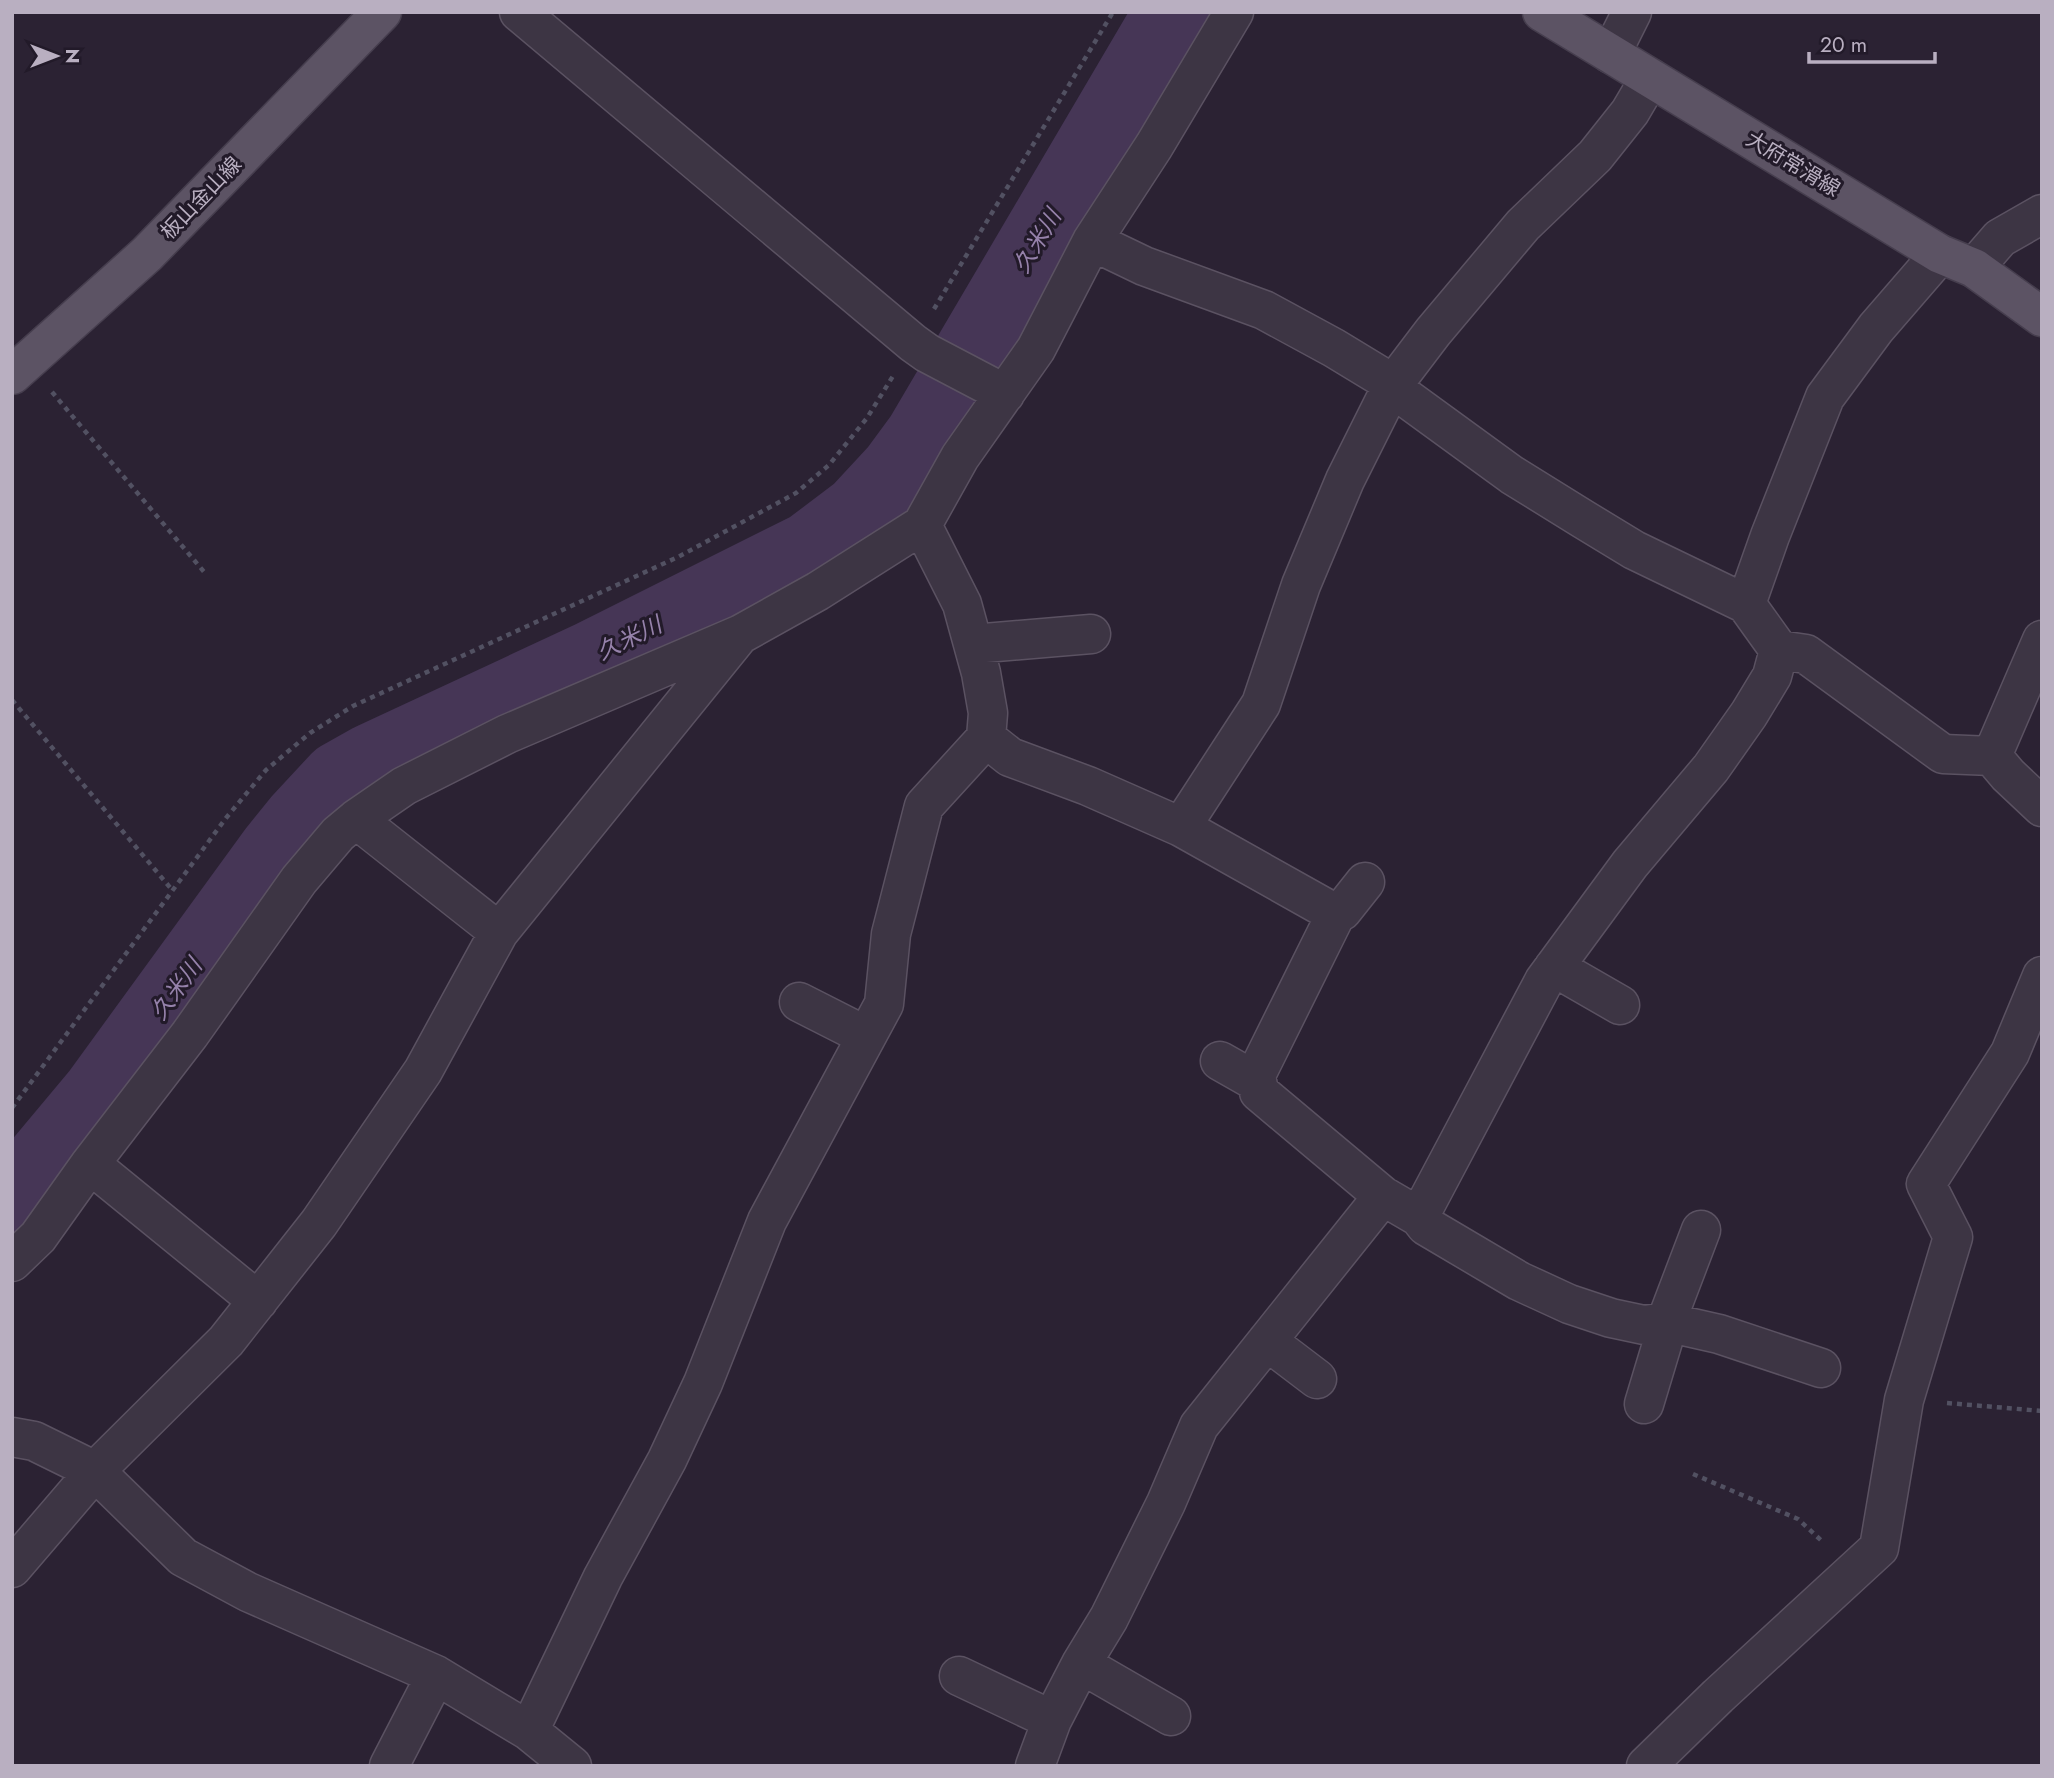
<svg xmlns="http://www.w3.org/2000/svg" width="2054" height="1778" font-family="Jost,'Noto Sans JP',sans-serif">
<style>
.lines{fill:none;stroke-linecap:round;stroke-linejoin:round}
.river{stroke:#463656;stroke-width:75}
.minor-casing{stroke:#5b5262;stroke-width:41}
.major-casing{stroke:#463e4e;stroke-width:41}
.path{stroke:#525162;stroke-width:4.5;stroke-dasharray:5 5;stroke-linecap:butt}
.minor{stroke:#3d3544;stroke-width:38}
.major{stroke:#5c5364;stroke-width:38}
.labels{text-anchor:middle;dominant-baseline:central;stroke-width:6;stroke-linejoin:round;paint-order:stroke}
.street-label{font-size:21px;fill:#b9afc1;stroke:#221a29}
.water-label{font-size:23px;font-style:italic;fill:#9682ab;stroke:#221a29}
</style>
<rect width="100%" height="100%" fill="#2b2233"/>
<g class="lines">
<!-- river -->
<path class="river" d="M12 1198 99 1094 275 852 300 821 339 779 371 761 590 659 810 549 859 512 897 471 922 437 1172 12"/>
<!-- minor casing -->
<g class="minor-casing">
<path id="minor" d="M519 12 913 343 927 353 1005 394
M1611 54 1632 12
M1974 268 2000 238 2042 214
M1746 604 1770 536 1825 397 1876 328 1940 254
M2042 640 1992 756 2008 775 2042 807
M973 644 1091 634
M1779 650 1806 654 1943 754 1992 756
M986 738 1010 757 1088 786 1181 827
M356 819 499 932
M1336 914 1342 911 1365 882
M1554 967 1620 1005
M799 1002 866 1036
M1220 1061 1257 1082
M90 1164 258 1301
M1383 1196 1259 1092 1256 1075 1336 914 1181 827 1261 704 1301 585 1345 480 1392 386 1433 332 1523 225 1595 156 1630 112 1650 78
M1419 1217 1426 1226 1519 1281 1569 1304 1611 1318 1644 1325 1666 1322 1719 1334 1821 1368
M12 1262 38 1237 90 1164 190 1034 299 880 338 834 356 819 404 786 507 734 741 634 818 591 922 525 960 457 1036 349 1092 241 1154 146 1234 12
M1267 1341 1317 1379
M1644 1404 1666 1331V1322L1701 1230
M12 1437 34 1441 95 1471 183 1557 248 1592 436 1675 529 1731 572 1766
M12 1568 95 1471 226 1341 319 1223 423 1071 499 932 737 638
M1081 1664 1171 1716
M959 1676 1052 1720
M529 1731 603 1577 667 1460 703 1383 767 1221 884 1004 891 934 924 806 986 738 988 713 981 673 962 604 922 525
M389 1766 436 1675
M1035 1766 1052 1720 1081 1664 1109 1618 1166 1503 1199 1426 1383 1196 1419 1217 1544 981 1630 864 1711 768 1749 714 1772 676 1779 650 1746 604 1634 550 1583 519 1512 475 1398 392 1385 379 1334 348 1264 310 1144 266 1092 241
M1646 1766 1718 1696 1879 1548 1904 1400 1953 1237 1926 1184 2010 1053 2042 976"/>
</g>
<!-- major casing -->
<g class="major-casing">
<path id="major" d="M1542 12 1940 254 1974 268 2042 317
M12 375 147 254 382 12"/>
</g>
<!-- path -->
<path class="path" d="M934 309 1113 12
M52 392 205 573
M12 700 173 891
M12 1108 226 818 266 770 310 733 353 706 678 557 796 493 829 465 867 418 893 376
M1947 1403 2042 1411
M1693 1474 1798 1519 1824 1543"/>
<!-- minor -->
<use href="#minor" class="minor"/>
<!-- major -->
<use href="#major" class="major"/>
</g>
<g class="labels">
<!-- street labels -->
<g class="street-label">
<text transform="translate(1793 164) rotate(31)">大府常滑線</text>
<text transform="translate(201 198) rotate(-46)">板山金山線</text>
</g>
<!-- water labels -->
<g class="water-label">
<text transform="translate(1037 241) rotate(-59)">久米川</text>
<text transform="translate(629 638) rotate(-26)">久米川</text>
<text transform="translate(176 989) rotate(-54)">久米川</text>
</g>
</g>
<!-- border -->
<rect width="2054" height="1778" fill="none" stroke="#b9afc1" stroke-width="28"/>
<!-- north arrow -->
<g transform="translate(56 56) rotate(90)" stroke="#221a29" stroke-width="5" paint-order="stroke">
<path d="M0-5L12 26L0 18L-12 26Z" fill="#b9afc1"/>
<text y="-10" font-size="19" font-weight="bold" text-anchor="middle" fill="#b9afc1">N</text>
</g>
<!-- scale -->
<path d="M1809 52v10h126v-10" fill="none" stroke="#b9afc1" stroke-width="3.5"/>
<text x="1820" y="52" font-size="21" fill="#b9afc1" stroke="#221a29" stroke-width="5" paint-order="stroke">20 m</text>
</svg>
